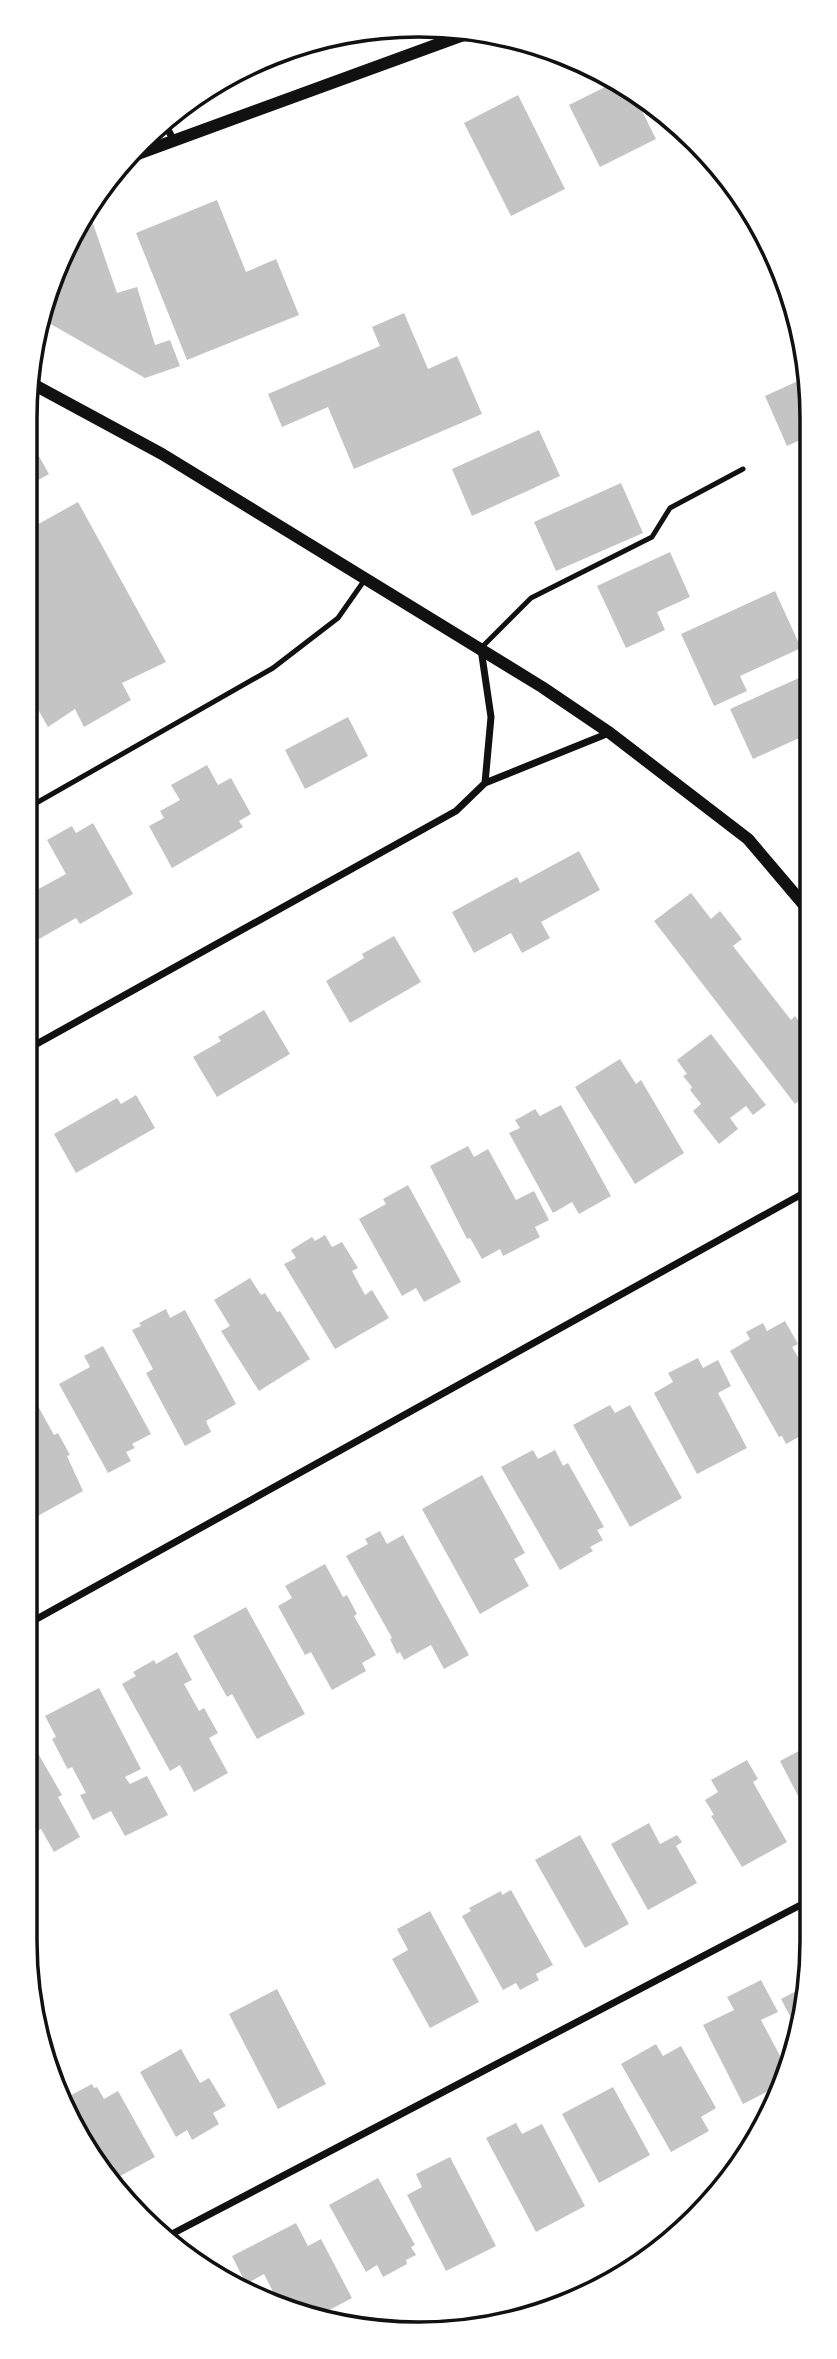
<svg xmlns="http://www.w3.org/2000/svg" width="837" height="2359" font-family="'Archivo Narrow',sans-serif">
<style>
.building{fill:#c4c4c4}
.lines{fill:none;stroke-linecap:round;stroke-linejoin:round}
.service{stroke:#111;stroke-width:5}
.minor{stroke:#111;stroke-width:7}
.tertiary{stroke:#111;stroke-width:12}
.rim{fill:none;stroke:#111;stroke-width:3.5}
</style>
<rect width="100%" height="100%" fill="#fff"/>
<!-- building -->
<path class="building" d="M619 80 632 91 656 139 600 167 569 105Z
M518 95 565 189 511 216 464 123Z
M695 142 714 158 720 166 710 172Z
M217 200 246 272 276 259 299 315 187 360 136 233Z
M89 212 117 293 137 287 155 345 170 340 180 366 145 378 42 319 40 312Z
M404 313 428 369 457 356 482 414 354 469 328 407 282 427 268 394 380 346 372 327Z
M809 376V436L787 446 765 396Z
M24 430 49 474 24 488Z
M539 430 560 476 472 516 452 469Z
M621 483 643 533 556 571 534 522Z
M78 502 166 662 122 683 131 700 84 727 75 709 48 727 24 685V532Z
M670 552 690 597 657 612 665 630 626 648 597 586Z
M775 591 801 648 740 676 747 691 714 706 681 634Z
M810 673V733L753 759 730 709Z
M348 717 368 756 305 789 285 750Z
M207 765 218 785 231 778 251 814 239 821 243 827 172 868 149 826 164 818 160 811 180 800 171 785Z
M93 823 133 894 80 924 76 918 39 939 24 914V897L66 874 47 840 72 826 76 833Z
M579 851 600 890 541 922 550 938 522 953 511 933 474 953 452 912 517 877 520 883Z
M691 893 711 919 720 911 738 934 742 939 733 946 791 1020 795 1016 806 1031 811 1028V1092L795 1104 654 921Z
M394 936 421 982 350 1023 326 981 364 958 362 954Z
M264 1010 290 1054 217 1097 193 1057 221 1041 218 1037Z
M711 1034 766 1105 753 1115 746 1106 730 1118 738 1129 719 1144 693 1111 701 1104 690 1090 692 1087 683 1076 687 1074 677 1060Z
M620 1059 636 1084 641 1080 684 1153 635 1184 575 1087Z
M136 1095 155 1128 76 1173 54 1134 117 1098 121 1104Z
M561 1105 611 1196 579 1214 572 1202 553 1213 509 1133 520 1128 515 1120 523 1116 535 1109 540 1116Z
M468 1146 474 1157 488 1149 516 1200 534 1191 549 1220 535 1227 540 1237 503 1256 500 1249 482 1259 470 1238 467 1239 430 1166Z
M408 1185 461 1282 424 1302 416 1288 402 1296 359 1219 386 1204 383 1199Z
M325 1235 332 1247 342 1242 358 1268 352 1271 365 1295 372 1290 389 1318 335 1349 284 1264 296 1258 291 1250 312 1237 315 1241Z
M250 1278 261 1295 265 1293 277 1312 280 1311 310 1359 259 1391 221 1331 230 1326 214 1300Z
M811 1294V1322L805 1312 808 1310 802 1299Z
M166 1309 170 1318 185 1310 236 1404 206 1421 211 1432 185 1446 146 1373 153 1369 132 1330 141 1326 139 1323Z
M785 1321 798 1344 792 1347 807 1372 810 1370 811 1372V1430L786 1444 782 1436 779 1437 730 1351 750 1339 746 1332 763 1323 767 1331Z
M103 1346 151 1434 132 1444 135 1448 126 1452 131 1461 108 1473 59 1384 90 1367 84 1356Z
M698 1358 703 1368 718 1360 731 1386 718 1393 747 1448 697 1474 654 1393 673 1382 668 1373Z
M34 1399 54 1435 58 1433 70 1455 67 1456 83 1491 34 1518 28 1507 24 1509V1403Z
M610 1405 615 1413 630 1405 682 1498 630 1527 573 1425Z
M533 1450 538 1459 555 1450 563 1466 568 1463 604 1527 597 1530 603 1540 590 1547 593 1551 560 1570 501 1467Z
M482 1475 525 1553 514 1559 529 1586 480 1614 422 1509Z
M380 1531 387 1544 403 1535 469 1655 444 1669 431 1645 404 1660 400 1652 397 1654 390 1639 392 1638 346 1556 368 1544 365 1539Z
M325 1564 343 1597 347 1595 357 1614 354 1616 376 1655 362 1663 366 1671 332 1690 311 1652 305 1655 278 1606 292 1598 285 1586Z
M246 1607 305 1714 257 1739 232 1694 227 1697 193 1636Z
M177 1652 192 1680 184 1684 199 1711 204 1708 218 1733 209 1738 228 1773 194 1792 180 1765 170 1771 122 1684 136 1676 133 1672 154 1660 156 1664Z
M99 1688 141 1769 125 1777 130 1784 147 1776 168 1815 125 1836 111 1811 93 1820 80 1795 86 1793 72 1767 68 1769 66 1766 52 1739 56 1737 45 1716Z
M24 1729 62 1795 58 1797 80 1837 54 1852 41 1829 24 1838Z
M812 1744V1818L810 1819 780 1761Z
M747 1760 758 1779 753 1782 787 1842 742 1867 711 1816 714 1815 705 1800 718 1792 711 1780Z
M649 1823 660 1844 677 1835 682 1842 676 1846 697 1883 648 1910 611 1844Z
M580 1835 629 1924 585 1948 535 1860Z
M511 1890 553 1965 536 1974 539 1980 520 1990 516 1983 503 1990 462 1916 471 1911 469 1908 501 1891 502 1895Z
M430 1911 479 2002 430 2028 392 1959 408 1950 397 1929Z
M761 1980 778 2012 761 2020 787 2069 780 2085 743 2104 703 2025 734 2010 727 1997Z
M806 1986V1990L800 2035 781 1999Z
M277 1989 326 2084 278 2109 229 2014Z
M656 2044 663 2056 681 2046 716 2108 701 2117 709 2131 671 2152 621 2064Z
M181 2049 200 2083 209 2078 226 2106 213 2113 219 2124 192 2140 187 2130 176 2137 140 2072Z
M92 2084 94 2088 97 2087 104 2099 118 2091 155 2157 111 2181 64 2099Z
M613 2087 650 2155 599 2183 562 2114Z
M516 2123 522 2134 542 2124 585 2206 536 2232 486 2138Z
M450 2157 496 2246 446 2271 407 2195 422 2187 416 2174Z
M378 2178 415 2245 411 2247 416 2255 406 2260 407 2264 383 2277 377 2265 366 2272 329 2205Z
M296 2223 308 2246 321 2239 352 2298 318 2316 280 2305 264 2274 246 2284 232 2256Z
M231 2274 241 2291 224 2278Z"/>
<g class="lines">
<!-- service -->
<path class="service" d="M481 648 531 598 652 537 670 508 743 469
M24 810 273 668 338 618 366 578"/>
<!-- minor -->
<path class="minor" d="M166 126 174 141
M481 649 491 717 485 783
M24 1051 456 811 485 783 609 733
M24 1626 811 1189
M168 2236 812 1899"/>
<!-- tertiary -->
<path class="tertiary" d="M132 156 466 34
M29 382 162 454 542 687 610 733 748 839 810 912"/>
</g>
<!-- crop -->
<path d="M0 0H837V2359H0ZM418 37H419A381 381 0 0 1 800 418V1941A381 381 0 0 1 419 2322H418A381 381 0 0 1 37 1941V418A381 381 0 0 1 418 37Z" fill="#fff" fill-rule="evenodd"/>
<path class="rim" d="M418 37H419A381 381 0 0 1 800 418V1941A381 381 0 0 1 419 2322H418A381 381 0 0 1 37 1941V418A381 381 0 0 1 418 37Z"/>
</svg>
